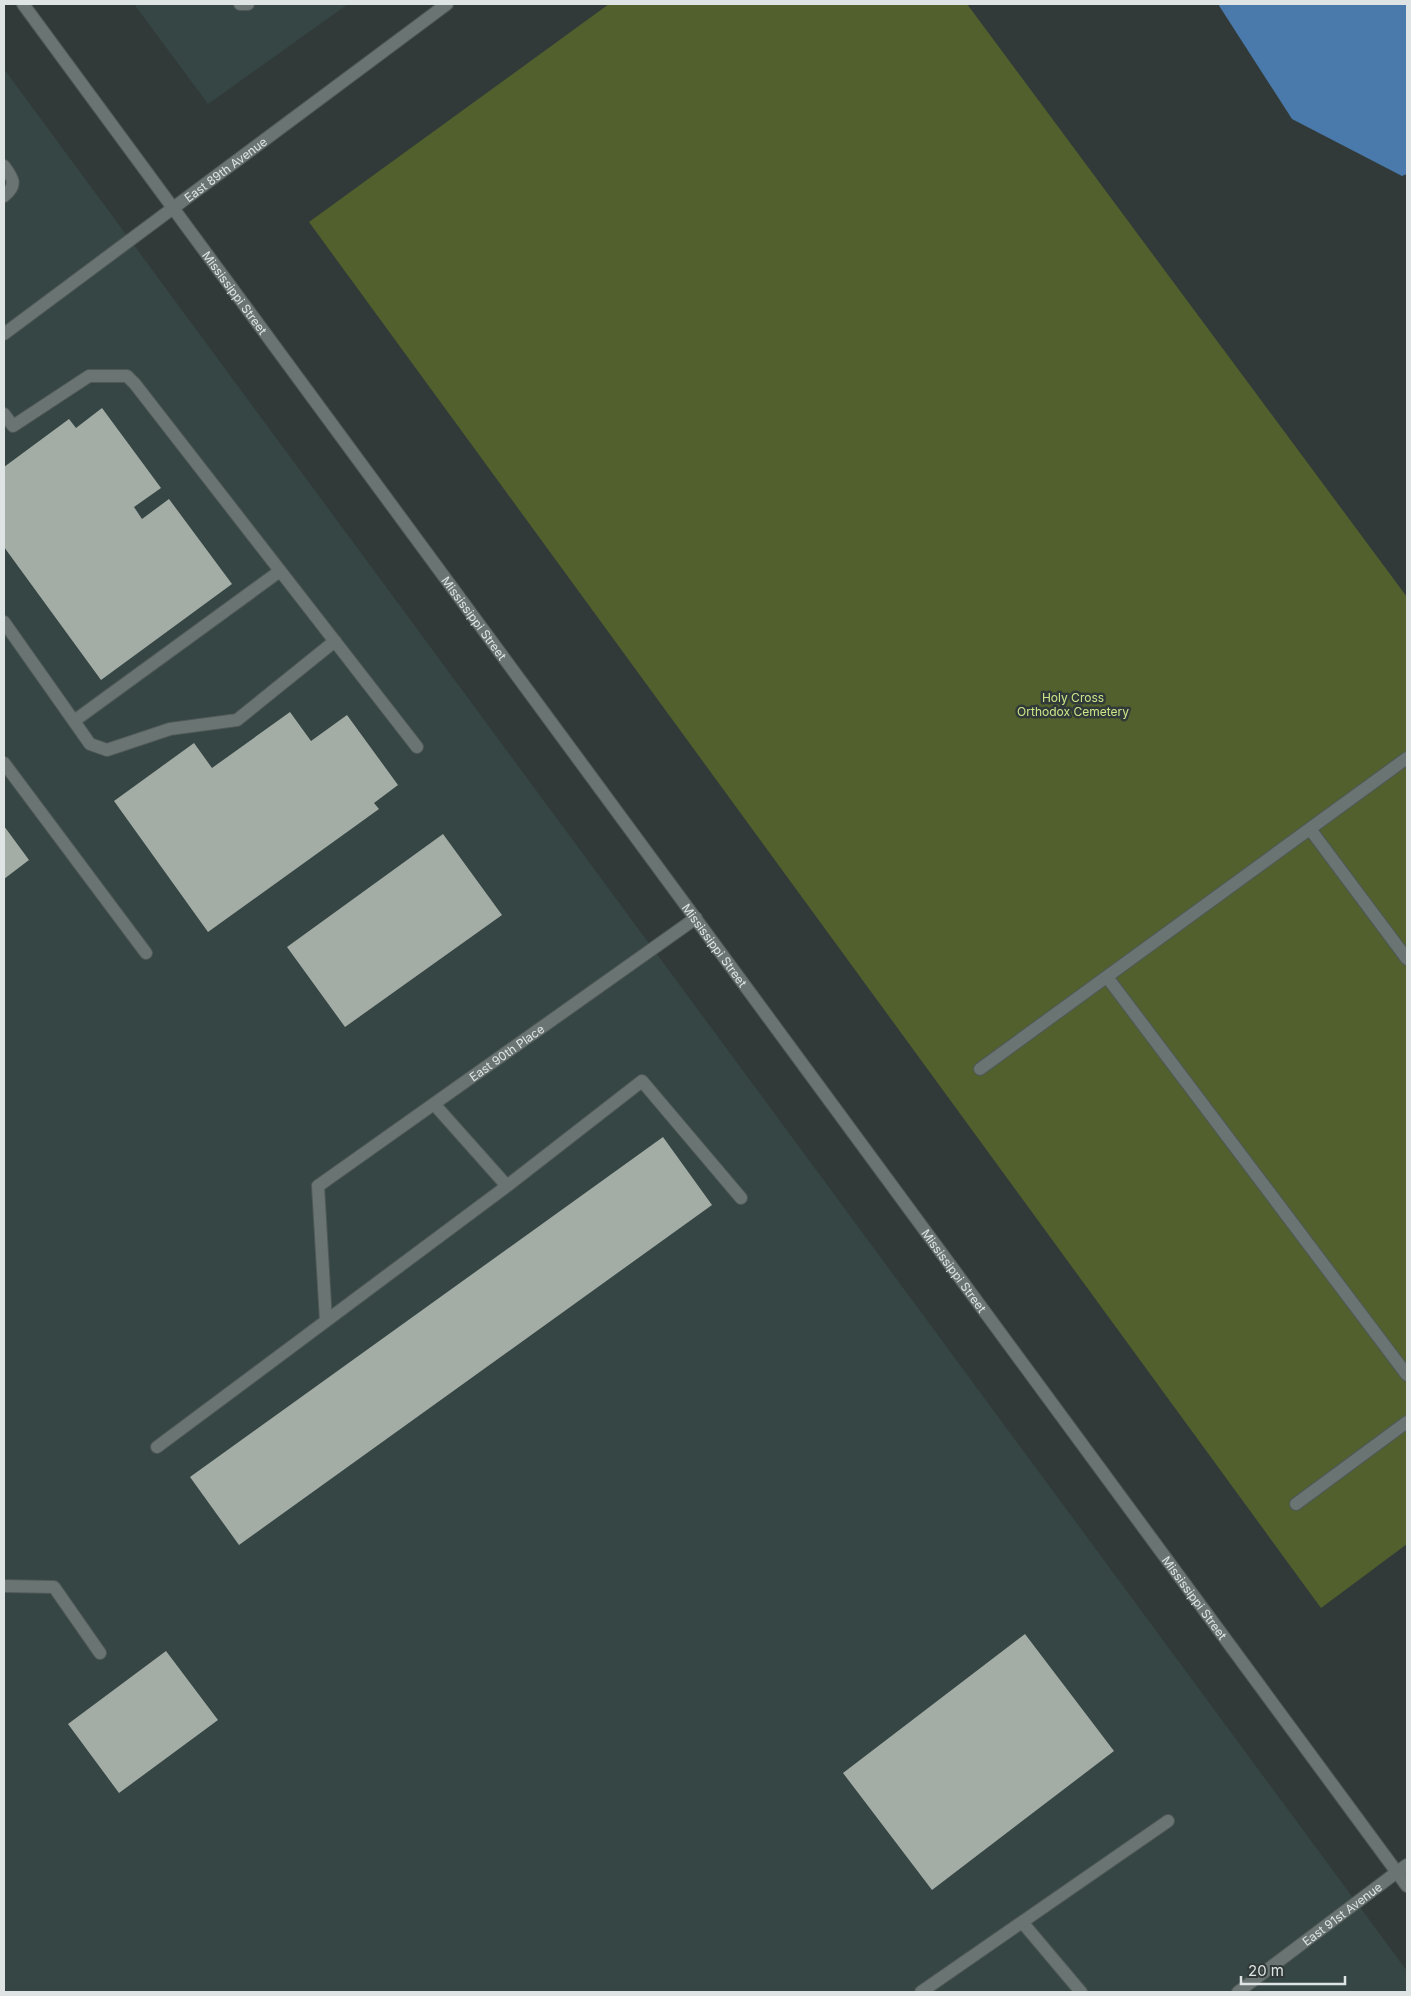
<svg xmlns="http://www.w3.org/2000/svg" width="1411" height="1996" font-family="Inter,sans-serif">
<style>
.built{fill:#354644}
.green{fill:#52602d}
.water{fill:#497aab}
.building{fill:#a4aca6}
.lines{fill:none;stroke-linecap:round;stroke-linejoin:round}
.lane-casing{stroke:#4f5857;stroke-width:14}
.street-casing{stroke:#4f5857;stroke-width:14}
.secondary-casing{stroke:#4f5857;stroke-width:14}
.lane{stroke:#6a7573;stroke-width:12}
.street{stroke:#6a7573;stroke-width:12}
.secondary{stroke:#6a7573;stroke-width:12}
.labels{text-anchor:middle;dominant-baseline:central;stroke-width:5;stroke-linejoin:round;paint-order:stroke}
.street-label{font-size:12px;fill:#dee4e3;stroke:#313a39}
.park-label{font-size:12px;fill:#cce789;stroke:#313a39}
</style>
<rect width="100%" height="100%" fill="#313a39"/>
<!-- built -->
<path class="built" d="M134 4H348L208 104Z
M4 69 1407 1971V1992H4Z"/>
<!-- green -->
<path class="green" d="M609 4H967L1407 597V1544L1321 1608 309 222Z"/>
<!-- water -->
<path class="water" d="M1218 4H1407V174L1402 176 1292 119Z"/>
<!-- building -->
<path class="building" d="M102 408 161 488 134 507 142 519 169 499 232 584 101 680 4 547V467L69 419 76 428Z
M290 712 311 741 347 715 398 785 374 803 379 809 208 932 114 801 194 743 212 768Z
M4 826 29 860 4 879Z
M443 834 502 915 345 1027 287 947Z
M663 1137 712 1205 239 1545 190 1477Z
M1025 1634 1114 1751 932 1890 843 1773Z
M166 1651 218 1720 119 1793 68 1724Z"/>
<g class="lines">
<!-- lane casing -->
<g class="lane-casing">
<path id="lane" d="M240 4H248
M4 166C13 178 18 185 4 196
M4 414 13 426 89 376H127L135 384 417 747
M4 622 90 744 107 750 170 729 237 720 335 641
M74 721 280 571
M4 763 146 953
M1310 829 1407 959
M1107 977 1407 1375
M980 1069 1407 758
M318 1186 326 1321
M507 1186 642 1081 741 1198
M157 1447 507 1186 434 1104
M1296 1504 1407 1422
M4 1586 54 1587 100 1653
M1397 1872 1407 1865
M1022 1922 1081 1992
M921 1992 1168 1821"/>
</g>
<!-- street casing -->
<g class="street-casing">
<g id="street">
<path id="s1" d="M4 334 447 4"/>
<path id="s2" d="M318 1186 696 918"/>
<path id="s3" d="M1238 1992 1397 1872"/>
</g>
</g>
<!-- secondary casing -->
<g class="secondary-casing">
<g id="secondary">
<path id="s4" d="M23 4 1407 1886"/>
</g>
</g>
<!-- lane -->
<use href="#lane" class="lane"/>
<!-- street -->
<use href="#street" class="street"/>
<!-- secondary -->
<use href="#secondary" class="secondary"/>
</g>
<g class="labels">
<!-- street labels -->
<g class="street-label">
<text stroke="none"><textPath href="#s1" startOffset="276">East 89th Avenue</textPath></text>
<text stroke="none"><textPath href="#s4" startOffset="358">Mississippi Street</textPath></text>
<text stroke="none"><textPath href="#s4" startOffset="762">Mississippi Street</textPath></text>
<text stroke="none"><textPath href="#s4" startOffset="1168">Mississippi Street</textPath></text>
<text stroke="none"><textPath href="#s2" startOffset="231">East 90th Place</textPath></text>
<text stroke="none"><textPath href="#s4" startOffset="1572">Mississippi Street</textPath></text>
<text stroke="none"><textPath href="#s4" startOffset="1978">Mississippi Street</textPath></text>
<text stroke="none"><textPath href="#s3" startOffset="130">East 91st Avenue</textPath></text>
</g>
<!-- park labels -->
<g class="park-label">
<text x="1073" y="697">Holy Cross<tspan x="1073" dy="14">Orthodox Cemetery</tspan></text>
</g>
</g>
<!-- border -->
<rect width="1411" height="1996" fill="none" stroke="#dee4e3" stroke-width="10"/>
<!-- scale -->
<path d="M1241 1976v8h104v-8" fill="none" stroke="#dee4e3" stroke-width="2.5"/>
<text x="1248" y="1976" font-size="15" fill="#dee4e3" stroke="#313a39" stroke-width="4" paint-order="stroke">20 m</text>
</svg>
